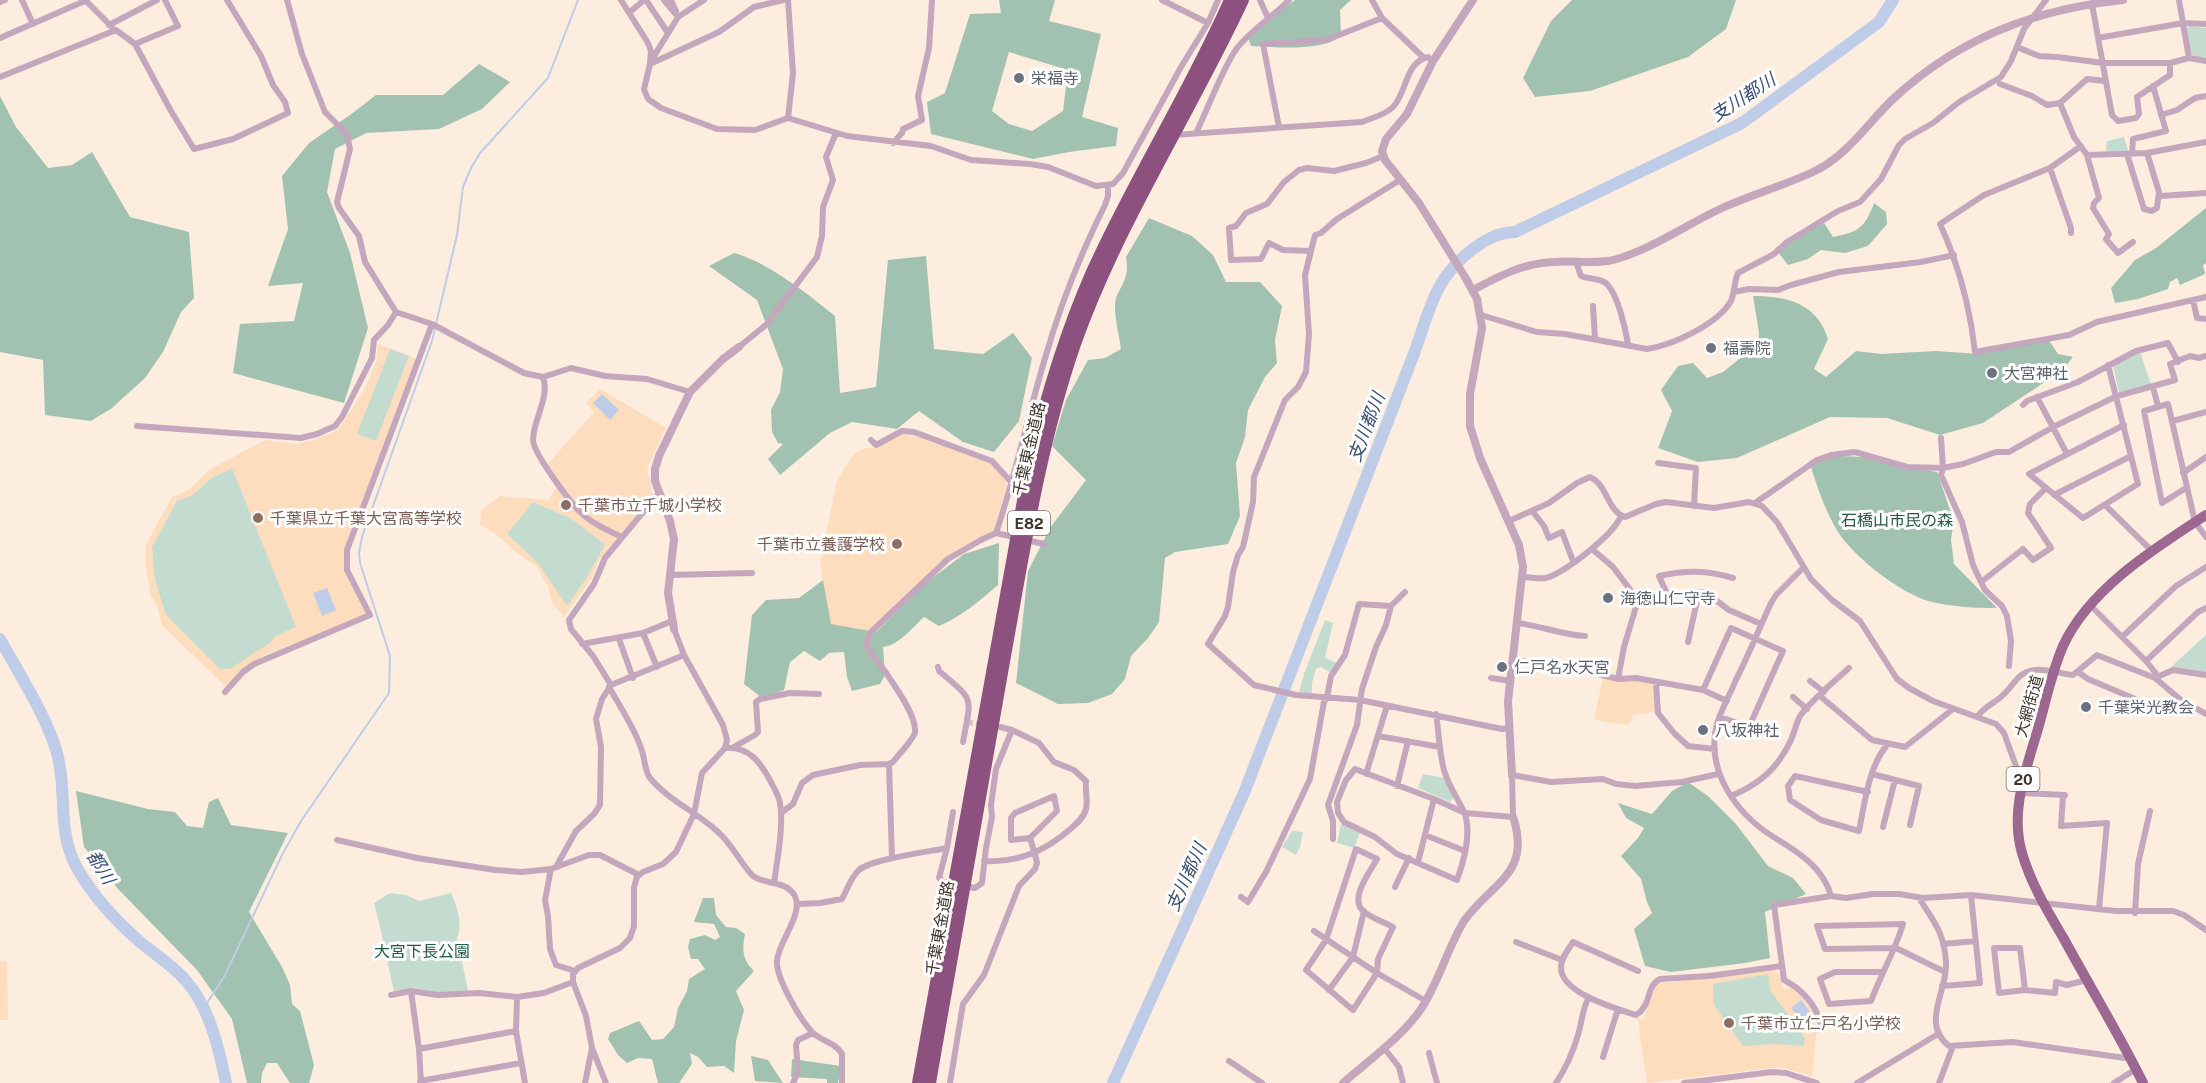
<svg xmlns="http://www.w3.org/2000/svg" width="2206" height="1083" font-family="'Public Sans','Noto Sans JP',sans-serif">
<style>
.built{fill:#feddbe}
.green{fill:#c3dccf}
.forest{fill:#a2c2b1;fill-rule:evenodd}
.water{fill:#becce8}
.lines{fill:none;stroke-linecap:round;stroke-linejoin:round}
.stream{stroke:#becce8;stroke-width:2}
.river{stroke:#becce8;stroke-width:12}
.minor-tunnel{stroke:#d7c8ba;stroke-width:6;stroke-dasharray:6 3;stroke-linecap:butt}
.minor{stroke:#c4a7bd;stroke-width:6}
.tertiary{stroke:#c4a7bd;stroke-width:8}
.primary{stroke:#9c6891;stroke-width:10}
.motorway{stroke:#8d5180;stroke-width:12}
.worship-dot{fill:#6b7280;stroke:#fff;stroke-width:2}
.education-dot{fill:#8d6e63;stroke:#fff;stroke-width:2}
.labels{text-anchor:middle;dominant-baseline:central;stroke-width:6;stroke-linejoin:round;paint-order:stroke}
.shield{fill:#fff;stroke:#79726a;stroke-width:1.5}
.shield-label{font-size:15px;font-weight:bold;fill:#3f352a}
.worship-label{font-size:16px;fill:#5b616d;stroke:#fff;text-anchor:start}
.street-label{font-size:16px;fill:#3f352a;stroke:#fff}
.education-label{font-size:16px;fill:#785e54;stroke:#fff;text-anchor:start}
.park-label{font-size:16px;fill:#235a42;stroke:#fff}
.water-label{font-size:18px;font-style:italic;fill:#3a4f77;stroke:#fff}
</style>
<rect width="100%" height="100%" fill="#fdedde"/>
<!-- built -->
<path class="built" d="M378 344 416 358 345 548 344 560 367 612 365 616 265 655 246 667 226 687 162 625 157 605 151 597 145 563 146 546 149 539 172 497 189 490 209 470 265 440 296 444 314 440 338 430 365 388 377 359Z
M600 389 666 428 647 468 653 496 599 560 593 576 564 617 552 603 548 586 536 566 517 553 501 538 480 524 481 510 500 496 549 500 557 486 545 467 594 412 586 403Z
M901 434 929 439 989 463 1005 478 1007 486 993 530 947 558 869 631 830 624 820 563 837 480 855 453 868 447 874 449Z
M1603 677 1652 683 1655 689 1656 712 1634 714 1628 725 1594 720Z
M0 961H7L8 1020H0Z
M1770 968 1780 974 1783 989 1794 988 1816 1014 1818 1021 1812 1076 1781 1067 1647 1083 1639 1031 1640 1026 1637 1018 1643 1020 1656 987 1660 983 1713 978Z"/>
<!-- green -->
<path class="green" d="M2189 26 2206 28V58L2193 57 2191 54 2187 29Z
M2124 137 2128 151H2106L2107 141Z
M390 349 409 356 376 441 357 434Z
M2140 352 2151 384 2119 392 2113 366Z
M232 468 296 627 275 636 271 642 230 669H220L166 615 155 580 152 547 177 501 193 495 210 479Z
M533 502 570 518 605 544 588 576 567 606 538 563 507 534Z
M1325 620 1333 623 1325 658 1337 663 1330 672 1320 667 1316 669 1312 683V694L1299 692 1304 674Z
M2206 635V673L2171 667Z
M1423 774 1444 778 1454 797 1450 802 1418 788Z
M1341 824 1360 833 1354 848 1337 843Z
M1292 831 1303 832 1300 847 1296 855 1282 847Z
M390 893 406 895 419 901 451 893C457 907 463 923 457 938L468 991 440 993 414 988 394 991C387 961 382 932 374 903Z
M1768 974 1770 990 1805 1038 1804 1046 1776 1044 1743 1046 1714 1005 1713 984Z"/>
<!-- forest -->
<path class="forest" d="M999 0H1055L1049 21 1101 34 1082 117 1118 128 1116 146 1069 152 1033 159 931 134 927 102 945 93 970 14 1001 13ZM1009 52 1068 70 1063 111 1032 131 1009 124 992 111Z
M1295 0H1351L1340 10 1341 36C1322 52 1275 47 1251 46L1247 34Z
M1572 0H1736L1726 29 1688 57 1590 91 1535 97 1523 78 1551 21Z
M479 64 510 82 482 109 439 129 366 133 335 149 327 192 350 253 368 328 344 403 233 373 240 324 294 321 303 283 268 286 288 229 282 176 309 143 350 115 376 95H443Z
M0 96 16 127 48 168 72 165 92 152 130 217 189 232 194 298 181 312 163 352 145 378 112 408 91 421 45 415 43 360 0 352Z
M1874 203 1886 212 1887 224 1868 246 1845 253 1821 250 1808 259 1788 265 1775 248 1824 223 1833 237C1858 232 1865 228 1874 203Z
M2206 208V263L2203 265 2205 274 2180 285 2177 278 2170 282 2168 289 2138 299 2115 303 2111 288 2135 260 2156 248Z
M1149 218 1192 236 1213 255 1226 282H1260L1282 306 1275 340 1277 363 1265 377 1248 410 1245 437 1236 463 1240 516 1228 544 1175 552 1165 558 1159 622 1148 638 1131 656 1125 679 1112 694 1088 703 1058 704 1016 683 1028 571 1050 528 1086 480 1052 446 1066 400 1088 360 1105 358 1121 349C1119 335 1115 320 1115 306 1115 289 1131 283 1126 257Z
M734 253C768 262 808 294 835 316L840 393 876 387 888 260 926 256 934 349 983 354 1013 333 1032 358 1019 421 994 452 963 442 919 411 897 429 852 422 830 433 780 475 768 459 783 444 778 443 772 432 771 410 780 392 783 369 757 300 709 266Z
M1753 296C1786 296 1817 303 1828 339L1814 369 1826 377 1856 351 1881 354 1936 351 1980 354 2048 339 2058 354 2073 357 2063 370 1983 423 1940 435 1887 418 1830 417 1737 458 1698 462 1658 448 1672 411 1661 390 1678 366 1693 363 1707 378 1723 372 1758 344 1759 333Z
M1841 456 1862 457 1937 472 1954 521 1951 539 1954 564 1997 608C1975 608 1954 607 1932 602 1903 595 1861 562 1843 539 1828 519 1818 490 1811 467L1820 459Z
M999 543 998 585C979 601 961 617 939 626L924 617C913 627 898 646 883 647L885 675 880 684 852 691 847 677 844 652 829 653 820 661 804 651 790 662 784 690 762 698 744 684 752 615 766 600 799 598 823 580 831 624 876 632 927 582 964 554Z
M1688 782 1708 796 1736 824 1768 866 1793 878 1806 894 1765 912 1770 958 1745 963 1671 972 1645 966 1634 929 1652 913 1647 902 1641 879 1621 856 1638 838 1644 828 1626 818 1618 803 1652 814 1672 791Z
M76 791 148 809 175 812 187 826 203 828 209 802 218 798 231 825 288 833 249 912 282 967 290 985 292 1004 300 1011 314 1065 309 1083H290L277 1063H267L262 1073 261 1083H247L232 1019 197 970 118 889 84 847Z
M703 898H714L716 915 726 927 736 928 745 934C742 949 742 960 754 971L736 991 744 1010 736 1041 734 1073 724 1066 707 1067 698 1057 690 1053 692 1064 679 1083H658L652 1059 638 1058 627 1063 618 1055 608 1039 610 1033 639 1021 652 1040 663 1039 674 1027 678 1008 687 991 689 979 705 969 698 959H691L688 947 690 939 705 935 715 940 720 937 714 924 694 922Z
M751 1056 768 1060 783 1083 755 1081Z
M792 1059 841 1066 838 1083H827V1079L791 1077Z"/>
<!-- water -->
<path class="water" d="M602 394 619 410 610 420 593 403Z
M327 588 336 610 322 616 313 593Z
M1801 1000 1815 1019 1806 1026 1791 1008Z"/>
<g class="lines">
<!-- stream -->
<path class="stream" d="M203 1009 224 977 282 855 301 821 389 693 390 656 360 563 359 553 362 537 432 341 457 235 463 187 471 168 480 153 548 78 578 0"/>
<!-- river -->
<path class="river" d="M0 639C18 672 47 717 57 753 68 792 56 830 77 868 93 896 115 920 139 941 155 955 173 965 187 982 210 1009 219 1049 226 1083
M1113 1083 1244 793 1415 351C1430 309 1435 277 1473 249 1486 239 1499 232 1515 232L1742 123 1879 22 1893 0"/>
<!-- minor-tunnel -->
<path class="minor-tunnel" d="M967 722 985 725"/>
<!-- minor -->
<path class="minor" d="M22 0 33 24
M85 0 112 27
M287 0 302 54 325 112 347 134 350 149 337 202 339 208 359 236 365 262 396 312 432 324 524 373 543 377 571 368 605 376 647 379 690 392
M621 0 648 43 651 51 650 64 644 89 648 99 661 108 717 129 755 130 788 118 847 136 931 146 971 160 1030 164 1048 167 1096 186 1113 184 1123 173 1181 67 1208 23 1218 0
M646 0 668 33
M664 0 678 17
M671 0 676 11
M788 0 793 73 788 118
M1162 0 1208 23
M1260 0 1268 18
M1372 0 1382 18 1424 58
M2179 0 2189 58
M0 2 5 0
M2092 4 2112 115 2118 121 2136 118 2139 114 2137 97 2170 75V63
M630 12 644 0
M109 25 157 0
M0 38 87 0
M2098 38 2183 23 2206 24
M135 44 178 26 165 0
M2017 47 2039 56 2057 57 2103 63H2170L2189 58 2206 61
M651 61 678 17 704 0
M650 64 719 32 754 7 783 0
M0 77 116 30 135 44 171 111 194 149 233 139 288 113 285 102 273 85 261 56 227 0
M2000 84 2032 96 2047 105 2060 103 2087 79 2105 81
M2060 103 2074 137 2087 155 2099 198 2094 203 2093 208 2109 234 2106 239 2118 253 2133 242
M2161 115 2177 110 2195 98 2206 96
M1279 127 1263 44 1326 40 1382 18
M1196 133C1208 109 1222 69 1237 48 1252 29 1273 17 1289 0
M1174 135 1362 122C1372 118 1385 115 1393 107 1407 93 1405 62 1428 57L1433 61
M893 143 902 133 903 129 922 120 918 96 929 48 932 0
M2081 146 2050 168 1984 195 1940 224C1959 265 1970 307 1975 352L2069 335 2097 322 2206 297
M2127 154 2144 209 2152 211 2157 208 2159 192 2147 153
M2132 154 2133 139 2166 131 2153 86
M2087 155 2147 153 2206 142
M2050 168 2071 228V233
M1400 180 1337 219 1321 233 1315 235 1305 275 1309 334 1306 372 1298 387 1285 400 1254 477 1253 502 1243 547 1238 555 1233 572 1228 607 1225 616 1208 644 1254 685 1296 695 1360 700 1502 729 1508 728
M2160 196 2206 193
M1310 251 1283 250 1269 243 1261 259 1231 260 1229 228 1236 226 1246 213 1267 204 1284 182 1299 170 1307 168 1334 171 1366 163 1383 156
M1576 262 1581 276C1588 279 1598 278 1604 282 1617 289 1626 331 1628 344
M1734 292 1749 289 1778 290 1791 285 1839 272 1921 262 1954 255
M2193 300 2197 318 2206 319
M1593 306 1595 338
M1481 315 1537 332 1565 334 1647 349C1673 345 1718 324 1731 301 1735 292 1734 282 1738 273L1774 254 1787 242 1838 211 1860 202 1881 179 1899 145 1905 139 1933 123 1959 102 2001 77 2011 61 2024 29 2046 0
M739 347 767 324 817 257 822 236 823 207 833 180 826 157 836 133
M2108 365 2138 484 2083 518 2029 474 2124 425
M543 377C550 397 534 418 533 439 532 452 569 500 579 511 591 523 607 530 622 537
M2153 387 2158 406
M2037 397 2067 454
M2023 405 2027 401 2078 382 2136 351 2168 343 2178 362
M2173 421 2206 412
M137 426 301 438 317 434 335 426 342 417 372 358 374 340 388 325 396 312
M1941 438 1943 468 1941 475 1962 522 1973 565 1981 582 1985 590 2002 606 2007 616 2011 641 2009 666
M871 440 876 445 902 431 914 432 992 461 1013 484
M1658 463 1696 468 1694 506
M2183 473 2206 457
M2186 488 2162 503 2144 411 2168 404 2195 522 2206 537
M2054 495 2131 456
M1755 503 1817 460 1831 455 1855 452 1907 467 1943 468 1963 464 1996 452H2009L2053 427 2117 396 2175 380 2170 364 2190 356 2199 358 2206 356
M2105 505 2152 551
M1533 512 1544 526 1549 538 1562 532 1573 561
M1509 521 1549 503 1577 483 1590 477C1608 485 1607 511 1625 517L1656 504 1666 502 1714 508 1749 502 1762 506 1777 522 1811 579 1832 600 1860 621 1897 679 1909 688 1933 701 1996 724 2004 733 2017 769 2023 778
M996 533C1016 474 1028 414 1046 355 1061 303 1081 253 1105 205L1108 196V185
M1592 549 1613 567 1638 600 1624 647 1618 679
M1803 568 1776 595 1771 603C1759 629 1748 656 1735 682 1729 697 1719 713 1716 728 1707 772 1736 813 1772 836 1796 851 1823 866 1831 896
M670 575 752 573
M1522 577C1530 577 1539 579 1546 578 1566 572 1613 535 1621 516
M1733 578C1706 570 1686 570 1659 576L1667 594 1705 592 1729 610 1761 624
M1981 582 2023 549 2033 560 2051 548 2028 513 2030 504 2046 488
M2091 606 2146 661 2158 676
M1518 623C1541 626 1563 635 1585 636
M643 633 657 667
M2122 637 2176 586 2206 567
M619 639 633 678
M1688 642 1699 592
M582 644 643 633 672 621
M1514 659 1535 664H1559L1618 679 1636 678 1703 690 1727 701
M2146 661 2198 612 2206 608
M938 667 939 671C976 702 971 696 963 742
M2078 672 2088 679 2140 701
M1491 678 1511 681
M2155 678 2173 670 2206 675
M1810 681 1824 692
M1656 683 1658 713 1674 733 1688 746 1715 749
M611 685 593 656 571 629 569 620 594 584 605 558 659 493
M609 687C620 707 634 727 641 748 645 757 644 770 650 778 668 800 698 813 718 832 732 844 739 861 752 875 763 885 783 880 793 893 807 911 778 941 777 961 776 978 801 1021 813 1033 823 1042 835 1042 842 1054V1083
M1703 690 1731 628 1783 651 1749 727 1720 717
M225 692 243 672 254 664 370 615 347 570V550L432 324
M1820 696 1872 740 1905 747 1953 709
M1793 697 1807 709
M1436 714C1439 732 1439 752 1444 770 1448 785 1457 797 1464 812 1472 831 1464 861 1457 880L1397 854 1375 837 1344 822 1338 813 1337 802 1346 780 1355 769 1434 799 1465 813 1513 817 1512 775 1551 782 1603 779 1616 784 1635 786 1682 782 1718 774
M1978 716C1984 707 1995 703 2003 695 2009 690 2013 683 2019 677 2035 663 2054 673 2073 675L2097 655 2155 678 2181 700 2206 714
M1378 736 1440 747
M725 748C749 746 761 763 771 782 774 788 779 796 780 803 784 825 777 861 774 883
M732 748 755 735 758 732 756 702 760 699 790 693 819 694
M889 764 892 858
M1366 774 1387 706
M1872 774 1919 786 1910 825
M1397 786 1408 741
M1868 792 1795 776 1788 786 1790 800 1821 820 1859 831C1865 802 1868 768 1887 745
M2021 793 2065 795
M2063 795 2061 826 2107 823 2099 909
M1054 796 1057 811 1030 838 1011 840V818L1015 813Z
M1731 796C1760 784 1778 768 1791 740 1794 733 1796 725 1799 718 1805 706 1837 679 1849 668
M781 813 793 804 802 783 813 775 860 765 889 764 893 762C898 755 914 739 915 732 917 716 893 683 884 670 876 658 858 647 872 631L948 559 981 540 996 533 1044 544
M1883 827 1895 780
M1425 835 1465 851
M1333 839V821L1328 805 1357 725 1362 689 1376 647 1386 625 1391 606 1405 592
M337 840 417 858 495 870 522 872 551 869 589 855H600L639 875
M947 848 953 812
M1356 849 1377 859C1370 872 1349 898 1363 911 1371 918 1384 922 1393 927L1378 959 1377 973 1353 1010 1306 970 1326 940Z
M984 861C1017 863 1044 852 1069 830 1075 825 1084 818 1086 809 1088 801 1085 790 1086 781L1074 770 1054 762 1039 743 1012 730 1000 727
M1418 862 1434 799
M556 867 576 831 594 814 600 805 601 747 596 719 602 699 611 685 684 655
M551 869 545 900 548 916 550 949 556 965 575 971
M964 886 975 888 982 883 986 848 992 817 991 805 996 769 1012 730
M1395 887 1409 858
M1241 897 1248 902 1266 872 1310 779 1324 702 1327 697 1331 676 1345 655 1359 604 1391 606
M1919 898C1934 922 1944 932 1946 962 1948 991 1920 1023 1949 1046L2012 1042 2125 1058 2128 1055
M798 904 820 903 842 899C847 890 851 877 859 870 872 859 927 852 947 848L939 878 944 882 954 884
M2135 913 2138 864 2150 811
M1314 931 1377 973 1426 1001
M1516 942 1562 960
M1943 944 1976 941
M1638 971 1573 942C1568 950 1561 958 1561 967 1560 993 1617 1009 1636 1015 1653 1004 1645 987 1660 979L1709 976 1782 966
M1882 972H1835L1820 979 1829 1004 1871 1001C1881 974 1895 951 1903 924L1817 926 1825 949 1896 948 1945 972
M1942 986 1980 983 1971 895
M1329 990 1353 957 1364 911
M2025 990 2020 948H1994L1999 993 2025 990 2055 993 2056 982 2067 985 2087 980
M411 991 419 1049 421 1083
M391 995 411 991 438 995 479 993 517 997 544 993 573 982
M517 997 516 1031 525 1083
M1821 1025C1817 1006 1802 989 1784 980L1774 905 1831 896 1846 898 1873 894H1899L1923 898 1971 895 2116 911H2173L2184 915 2206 930
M1384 1048 1399 1067 1403 1083
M419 1049 516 1031
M1429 1053 1437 1083
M1603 1057 1618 1009
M1229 1061 1262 1083
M420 1081 521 1063
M585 1083 592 1048
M606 1083 592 1048 586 1016 573 982V974L578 968 620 948 630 938 634 926V887L637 877 643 872 663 864 676 852 694 814 702 773 725 748 727 740 723 725 684 655 674 629
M793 1083 798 1072 796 1045 798 1040 813 1033
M950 1083 963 1004 984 975 1019 886 1035 869 1037 863 1035 854 1030 838
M1556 1083C1566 1068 1573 1052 1578 1035 1582 1022 1582 1011 1588 999
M1684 1083 1772 1072 1786 1073 1817 1083
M1857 1083 1938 1034
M1939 1083 1953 1046
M2114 1083 2136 1069"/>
<!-- tertiary -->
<path class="tertiary" d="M1473 0 1433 61 1407 114 1386 139 1382 151 1385 160 1419 203 1465 277 1477 299 1482 328 1470 394V426L1480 458 1519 545 1523 567 1508 701 1512 775
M1473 290C1499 276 1524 263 1554 262 1575 260 1597 265 1617 259 1653 248 1686 225 1720 209 1750 195 1783 186 1813 172 1846 157 1867 124 1893 99 1959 38 2035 9 2123 0
M674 629 668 593 674 539 670 521 655 481V469L659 456 690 392 723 359 739 347
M1343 1083C1368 1061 1402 1037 1421 1009 1439 982 1447 949 1464 921 1492 882 1532 874 1513 817"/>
<!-- primary -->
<path class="primary" d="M2143 1083C2119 1034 2090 987 2064 939 2048 912 2031 884 2022 853 2011 815 2023 779 2034 742 2044 711 2050 676 2063 646 2089 589 2155 548 2206 515"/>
<!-- motorway -->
<path class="motorway" d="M918 1083 1030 462C1046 397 1065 333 1092 272 1134 179 1189 93 1230 0
M930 1083C954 944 979 805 1003 667 1023 558 1039 448 1075 344 1118 223 1189 116 1243 0"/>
</g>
<!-- markers -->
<g class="worship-dot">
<circle cx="1019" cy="78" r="6"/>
<circle cx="1711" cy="348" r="6"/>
<circle cx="1992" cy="373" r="6"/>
<circle cx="1608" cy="598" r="6"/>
<circle cx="1502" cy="667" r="6"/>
<circle cx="2086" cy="707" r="6"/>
<circle cx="1703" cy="730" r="6"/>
</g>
<g class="education-dot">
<circle cx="566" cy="505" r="6"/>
<circle cx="258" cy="518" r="6"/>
<circle cx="897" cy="544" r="6"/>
<circle cx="1729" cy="1023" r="6"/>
</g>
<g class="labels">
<!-- shield labels -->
<g class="shield">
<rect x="1008" y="511" width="42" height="24" rx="4.5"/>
<rect x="2006.5" y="767" width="33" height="24" rx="4.5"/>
</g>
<g class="shield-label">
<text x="1029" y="523">E82</text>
<text x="2023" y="779">20</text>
</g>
<!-- worship labels -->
<g class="worship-label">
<text x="1031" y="78">栄福寺</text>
<text x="1723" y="348">福壽院</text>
<text x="2004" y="373">大宮神社</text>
<text x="1620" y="598">海徳山仁守寺</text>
<text x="1514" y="667">仁戸名水天宮</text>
<text x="2098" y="707">千葉栄光教会</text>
<text x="1715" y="730">八坂神社</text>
</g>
<!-- street labels -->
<g class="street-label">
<text transform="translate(1029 449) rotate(-77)">千葉東金道路</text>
<text transform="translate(2029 706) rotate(-74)">大網街道</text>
<text transform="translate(940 928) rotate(-80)">千葉東金道路</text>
</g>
<!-- education labels -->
<g class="education-label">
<text x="578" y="505">千葉市立千城小学校</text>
<text x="270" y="518">千葉県立千葉大宮高等学校</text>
<text x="885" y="544" text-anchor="end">千葉市立養護学校</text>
<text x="1741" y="1023">千葉市立仁戸名小学校</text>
</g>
<!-- park labels -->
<g class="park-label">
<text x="1897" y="520">石橋山市民の森</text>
<text x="422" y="951">大宮下長公園</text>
</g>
<!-- water labels -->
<g class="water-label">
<text transform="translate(1743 97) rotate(-33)">支川都川</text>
<text transform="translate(1366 427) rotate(-69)">支川都川</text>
<text transform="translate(101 867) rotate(58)">都川</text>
<text transform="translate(1186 877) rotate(-66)">支川都川</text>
</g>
</g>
</svg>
